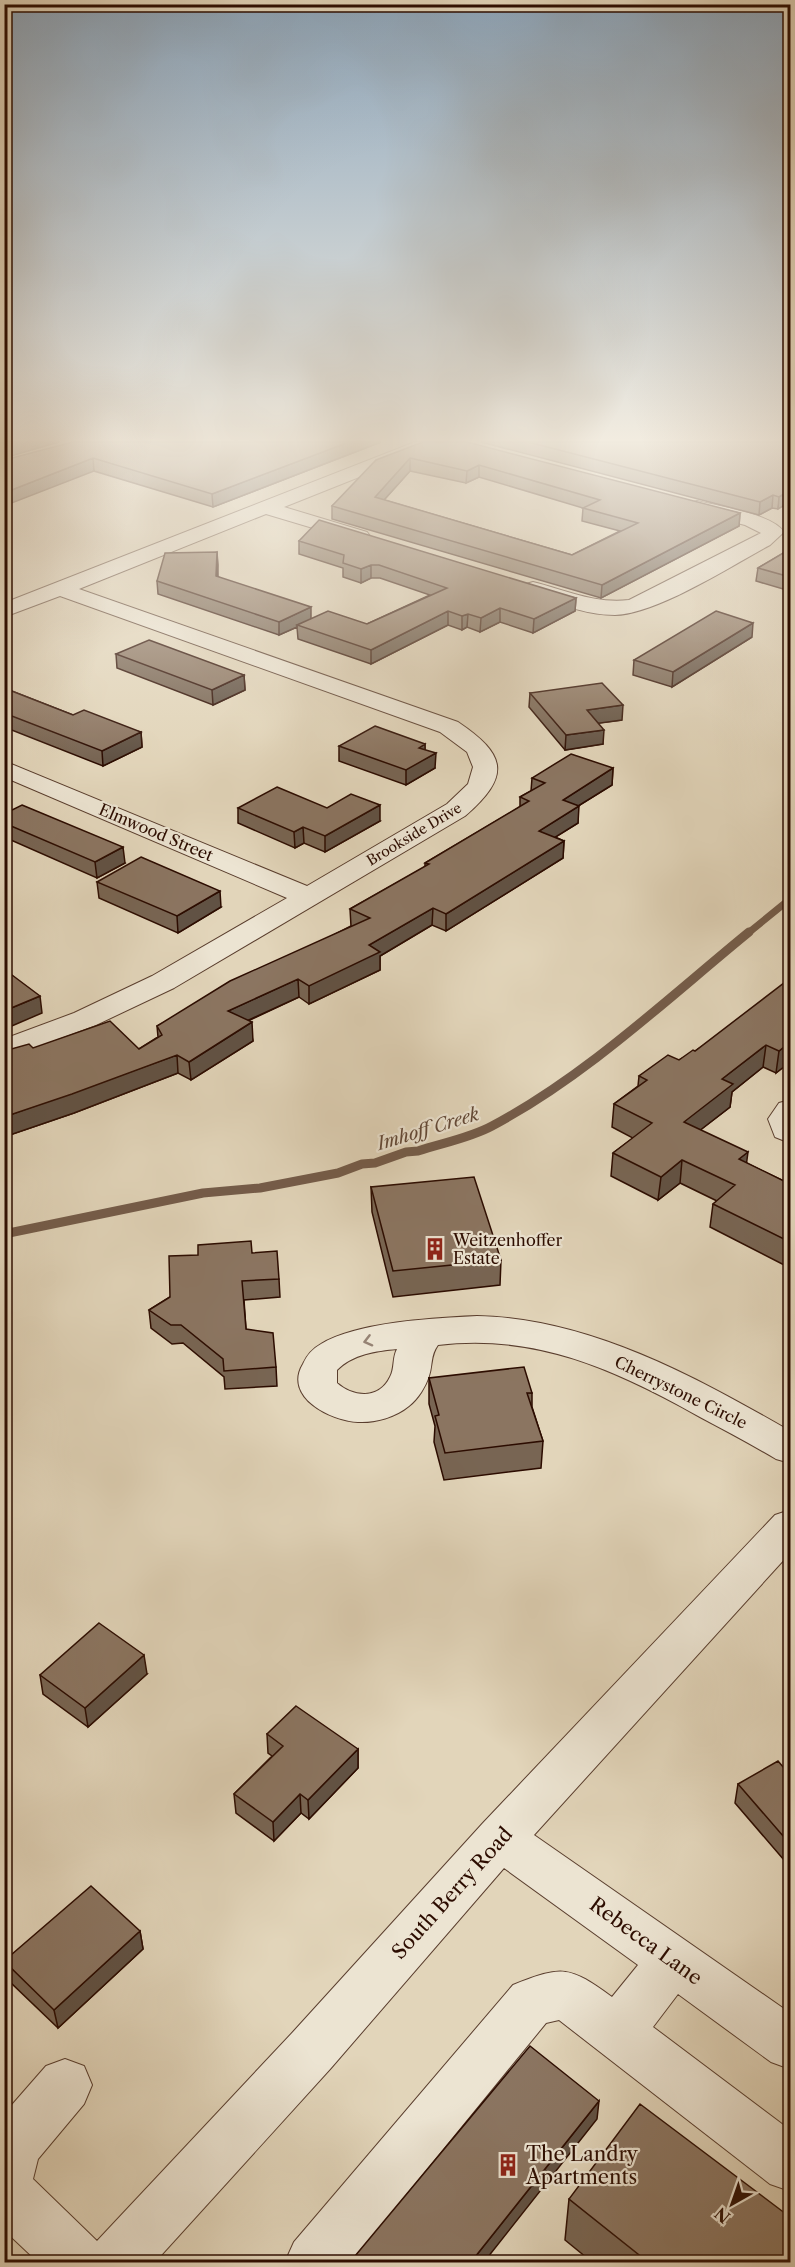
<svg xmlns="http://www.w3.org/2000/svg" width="795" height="2267" font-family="'Libre Caslon Text',serif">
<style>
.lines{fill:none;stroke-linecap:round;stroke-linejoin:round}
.stream-far1{stroke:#745c4a;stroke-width:7}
.stream{stroke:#745c4a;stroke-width:9}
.minor-casing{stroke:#5a3e2e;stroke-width:2}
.minor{fill:#ece4d2;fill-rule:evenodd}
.wall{fill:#786553;stroke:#2c0c00;stroke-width:1.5;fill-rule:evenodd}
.shaded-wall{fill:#615244;stroke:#2c0c00;stroke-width:1.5}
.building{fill:#8b7561;stroke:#2c0c00;stroke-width:1.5;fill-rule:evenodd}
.oneway{stroke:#968374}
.labels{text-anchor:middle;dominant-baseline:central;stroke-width:4.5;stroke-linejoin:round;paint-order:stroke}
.far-street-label{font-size:14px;fill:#2c0c00;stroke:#ece4d2}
.street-label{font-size:16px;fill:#2c0c00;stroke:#ece4d2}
.poi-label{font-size:16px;fill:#2c0c00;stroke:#ece4d2;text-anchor:start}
.water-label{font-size:18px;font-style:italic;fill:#624837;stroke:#ece4d2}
.near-street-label{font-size:20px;fill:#2c0c00;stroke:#ece4d2}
.near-poi-label{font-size:20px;fill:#2c0c00;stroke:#ece4d2;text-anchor:start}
</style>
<rect width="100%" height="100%" fill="#e2d5ba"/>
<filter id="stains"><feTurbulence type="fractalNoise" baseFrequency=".00333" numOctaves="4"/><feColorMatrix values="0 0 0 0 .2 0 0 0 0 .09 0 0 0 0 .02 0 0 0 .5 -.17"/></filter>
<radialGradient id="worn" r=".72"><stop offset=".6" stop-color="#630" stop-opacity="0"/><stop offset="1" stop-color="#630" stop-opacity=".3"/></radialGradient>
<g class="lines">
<!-- stream-far1 -->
<path class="stream-far1" d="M747 934 790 899"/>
<!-- stream -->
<path class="stream" d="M4 1234 203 1193 260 1188 338 1173 362 1164 375 1163 406 1152 418 1151C442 1143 470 1138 492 1126 586 1076 667 999 749 932"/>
<!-- minor casing -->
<g class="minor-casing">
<path id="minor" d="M415 442H440L437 446 284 507 367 532 370 536 367 540H353L266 514 79 589 458 722C507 755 511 776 465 816L174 988 96 1025 4 1059V1039L74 1013 152 976 287 898 4 777V761L307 886 447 804 468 784 473 767 467 752 440 732 60 596 4 617V603Z
M697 501C718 506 772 514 784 532L770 545C731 566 657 614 615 615 584 615 554 602 526 592L522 588 526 584 533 582C566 590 594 604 629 600L761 533 745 525 690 511 687 507 690 503Z
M790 1100V1143L775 1137 768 1119 779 1103Z
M477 1316C589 1318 696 1377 790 1431V1463L776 1459C751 1444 726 1431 700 1417 616 1370 536 1333 438 1345 430 1356 433 1364 429 1376 426 1386 418 1399 409 1406 396 1417 375 1423 358 1422 331 1421 283 1397 303 1364 307 1355 312 1349 321 1344 357 1322 434 1318 477 1316ZM397 1349C392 1358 395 1368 390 1377 379 1400 353 1397 337 1383V1370C353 1354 376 1351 397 1349Z
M790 1510V1553L534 1835 790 2013V2069L771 2062 678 1994 653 2027 790 2130V2191L770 2184 559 2020 546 2023 351 2262H285L294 2242 513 1985C563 1965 569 1966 612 1997L638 1965 504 1868 331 2068 155 2262H38L4 2230V2114L46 2066 65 2059 84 2066 92 2085 84 2104 38 2159 33 2179 97 2241 293 2032 483 1823 775 1515Z"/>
</g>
<!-- minor -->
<use href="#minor" class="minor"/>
</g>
<!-- wall -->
<path class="wall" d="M73 442H381L213 507 94 471Z
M423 442 740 513 739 526 601 598 332 519V506ZM410 471 466 483 479 477 583 508 582 521 620 531 572 555 384 500Z
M481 442H790L778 509 772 508 759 515Z
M299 541 576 598 575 611 533 633 500 622 480 632 467 627 462 630 448 625 371 664 298 639 297 627 279 635 158 594 157 581 217 552 218 577 311 619 367 624 430 595 380 578H371L361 583 343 577V568L299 554Z
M790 549V591L756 581 758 568Z
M752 637 672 687 633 675 634 660Z
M116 654 244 675 245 690 213 705 117 668Z
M4 688 73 715 141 732 142 747 103 766 4 727Z
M530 693 622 720 598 723 603 744 565 750 529 707Z
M425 744V750L435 768 406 785 339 761V746Z
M613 768 612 785 578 806V823L555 837 564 841 563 858 446 931 432 925 380 956V970L309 1004 299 997 248 1021 253 1041 191 1080 178 1073 74 1113 4 1137V1051L33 1048 139 1049 158 1037 157 1026 351 926 350 909 425 867V863L520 807V797L531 791 532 778Z
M4 805 11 811 125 863 97 878 4 837Z
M238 808H327L380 821 325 852 304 843 295 848 238 823Z
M97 882 221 907 178 933 99 898Z
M790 986V1062L776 1073 763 1067 732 1092 730 1107 700 1130 746 1163 790 1184V1268L710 1227 713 1204 717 1201 680 1183 658 1200 611 1176 613 1153 633 1138 612 1127 614 1104 638 1086 639 1076 679 1060 695 1051Z
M371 1187 501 1260 500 1285 393 1297 372 1212Z
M252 1253 279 1279 280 1297 244 1300 246 1329 276 1367 277 1386 225 1389 224 1377 183 1343 172 1344 151 1328 149 1310 170 1297Z
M429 1378 532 1393V1407L543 1441 541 1468 444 1480 434 1442 435 1426 429 1404Z
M147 1674 88 1727 43 1694 40 1675Z
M267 1734 358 1749V1768L309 1819 301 1813 274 1841 236 1813 234 1794 272 1756 268 1753Z
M790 1775V1867L735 1803 738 1784Z
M140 1931 143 1949 58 2028 8 1980 4 1961Z
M569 2199 790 2262H592L565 2240Z"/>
<!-- shaded-wall -->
<path class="shaded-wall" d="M15 442H59L4 458V445Z
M349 442H381L213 507 212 494Z
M93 458 94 471 4 506V493Z
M410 458V471L375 510V497Z
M479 465V477L466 483 467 471Z
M790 490V502L778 509 779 497Z
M773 495 772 508 759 515 760 502Z
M740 513 739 526 601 598 602 585Z
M217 552 218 565 217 590 216 576Z
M371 565V578L361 583V569Z
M576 598 575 611 533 633 534 619Z
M311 607V621L297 625V627L279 635V622Z
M500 608V622L480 632 481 618Z
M448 611V625L371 664V650Z
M468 614 467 627 462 630V616Z
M753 623 752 637 672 687 673 672Z
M244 675 245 690 213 705 212 690Z
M623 705 622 720 586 725 587 710Z
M604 730 603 744 565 750 566 735Z
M141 732 142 747 103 766 102 751Z
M425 744V759L436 753 435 768 406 785V770L419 748Z
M613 768 612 785 562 816 563 800Z
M380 805V821L325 852V836Z
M579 806 578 823 538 848 539 831Z
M10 807 12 823H4V810Z
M303 827 304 843 295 848 294 832Z
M564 841 563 858 446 931V914Z
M123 847 125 863 97 878 95 862Z
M220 891 221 907 178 933 177 916Z
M433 908 432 925 380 956V970L309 1004V986L369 945Z
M298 979 299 997 229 1029 228 1011Z
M40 996 42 1013 7 1028 8 1035 4 1037V1011Z
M252 1022 253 1041 191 1080 189 1062Z
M790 1042V1062L776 1073 779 1051Z
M766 1045 763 1067 732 1092 730 1107 681 1145 684 1122 722 1079Z
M177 1055 178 1073 74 1113 4 1137V1117Z
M748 1152 745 1175 739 1159Z
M682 1160 680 1183 658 1200 661 1177Z
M144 1655 147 1674 88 1727 85 1708Z
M358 1749V1768L309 1819 308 1800Z
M300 1794 301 1813 274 1841 273 1822Z
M140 1931 143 1949 58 2028 54 2010Z
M599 2101 597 2119 484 2262H471Z"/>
<!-- building -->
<path class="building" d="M4 442H15L4 445Z
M73 442H349L212 494 93 458 4 493V460Z
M423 442H467L740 513 602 585 332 506 376 460ZM410 458 467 471 479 465 600 500 583 508 638 523 572 555 375 497Z
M528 442H790V490L779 497 773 495 760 502Z
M319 520 576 598 534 619 500 608 481 618 468 614 462 616 448 611 371 650 297 625 328 611 367 624 447 588 379 565H371L361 569 343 563 344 555 299 541Z
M790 549V577L758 568Z
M217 552 216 576 311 607 279 622 157 581 165 553Z
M716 611 753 623 673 672 634 660Z
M149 640 244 675 212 690 116 654Z
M602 683 623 705 587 710 604 730 566 735 530 693Z
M4 688 73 715 84 710 141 732 102 751 4 713Z
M375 726 425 744 419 748 436 753 406 770 339 746Z
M571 754 613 768 563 800 579 806 539 831 564 841 446 914 433 908 369 945 380 952 309 986 298 979 228 1011 252 1022 189 1062 177 1055 72 1094 4 1117V1078L7 1077 4 1074V1051L29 1044 33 1048 110 1021 139 1049 162 1035 157 1026 230 981 370 918 350 909 429 864 425 863 529 801 520 797 545 783 532 778Z
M277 787 327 808 351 794 380 805 325 836 303 827 294 832 238 808Z
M4 805 10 807 4 810Z
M22 805 123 847 95 862 4 823V814Z
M141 857 220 891 177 916 97 882Z
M4 969 40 996 4 1011Z
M784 983 790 986V1042L779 1051 766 1045 722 1079 733 1084 684 1122 748 1152 739 1159 790 1184V1242L713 1204 735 1185 682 1160 661 1177 613 1153 652 1123 614 1104 647 1080 639 1076 668 1055 679 1060 693 1050 695 1051Z
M474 1177 501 1260 393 1271 371 1187Z
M251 1241 252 1253 277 1251 279 1279 242 1281 246 1329 273 1333 276 1367 224 1371 223 1359 181 1325H171L149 1310 170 1297 169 1256 198 1255V1245Z
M524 1367 532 1393H527L543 1441 445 1453 435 1416 439 1415 429 1378Z
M99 1623 144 1655 85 1708 40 1675Z
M296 1706 358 1749 308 1800 300 1794 273 1822 234 1794 283 1746 267 1734Z
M778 1761 790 1775V1844L738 1784Z
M91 1886 140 1931 54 2010 4 1961Z
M530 2046 599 2101 471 2262H350Z
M640 2104 790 2217V2262H648L569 2199Z"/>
<!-- one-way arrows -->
<defs><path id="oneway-chevron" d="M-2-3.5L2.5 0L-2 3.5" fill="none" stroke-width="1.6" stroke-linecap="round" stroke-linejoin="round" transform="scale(1.5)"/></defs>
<use class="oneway" href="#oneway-chevron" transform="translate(368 1341) rotate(166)"/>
<!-- sky -->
<linearGradient id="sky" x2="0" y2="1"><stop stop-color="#8da6bc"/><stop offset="0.58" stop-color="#f2ece0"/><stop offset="1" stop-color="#f2ece0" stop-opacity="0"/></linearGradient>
<rect width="795" height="759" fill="url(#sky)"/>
<!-- icons -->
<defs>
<g id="building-bare" transform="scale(1.8)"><path d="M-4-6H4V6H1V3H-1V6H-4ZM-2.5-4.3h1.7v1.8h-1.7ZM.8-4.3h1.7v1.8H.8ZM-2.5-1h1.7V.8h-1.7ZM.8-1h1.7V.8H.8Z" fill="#8f2418" stroke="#ece4d2" stroke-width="2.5" paint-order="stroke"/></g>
</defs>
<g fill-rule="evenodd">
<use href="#building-bare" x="435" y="1249"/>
<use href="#building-bare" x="508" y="2165"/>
</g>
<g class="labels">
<!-- far-street labels -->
<g class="far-street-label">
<text transform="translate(414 834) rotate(-31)">Brookside Drive</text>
</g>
<!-- street labels -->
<g class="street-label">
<text transform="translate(156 832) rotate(23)">Elmwood Street</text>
<text transform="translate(681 1392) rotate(26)">Cherrystone Circle</text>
</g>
<!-- poi labels -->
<g class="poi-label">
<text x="453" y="1240">Weitzenhoffer<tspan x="453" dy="18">Estate</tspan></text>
</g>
<!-- water labels -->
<g class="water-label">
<text transform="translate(428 1129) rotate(-17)">Imhoff Creek</text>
</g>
<!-- near-street labels -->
<g class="near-street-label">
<text transform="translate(452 1893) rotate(-48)">South Berry Road</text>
<text transform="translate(646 1941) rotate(36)">Rebecca Lane</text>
</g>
<!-- near-poi labels -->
<g class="near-poi-label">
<text x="526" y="2154">The Landry<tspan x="526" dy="23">Apartments</tspan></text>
</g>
</g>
<!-- margin -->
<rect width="795" height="2267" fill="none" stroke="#e2d5ba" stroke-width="24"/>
<rect x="6" y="6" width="783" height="2255" fill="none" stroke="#2c0c00" stroke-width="3"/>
<rect x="12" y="12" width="771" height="2243" fill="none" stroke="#2c0c00" stroke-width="1.5"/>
<!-- north arrow -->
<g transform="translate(732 2204) rotate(220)" stroke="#ece4d2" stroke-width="4.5" paint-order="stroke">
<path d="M0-4.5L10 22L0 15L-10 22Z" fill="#2c0c00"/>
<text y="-9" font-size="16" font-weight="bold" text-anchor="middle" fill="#2c0c00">N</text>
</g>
<rect width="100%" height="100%" filter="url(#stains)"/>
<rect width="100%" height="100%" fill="url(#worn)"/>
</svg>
